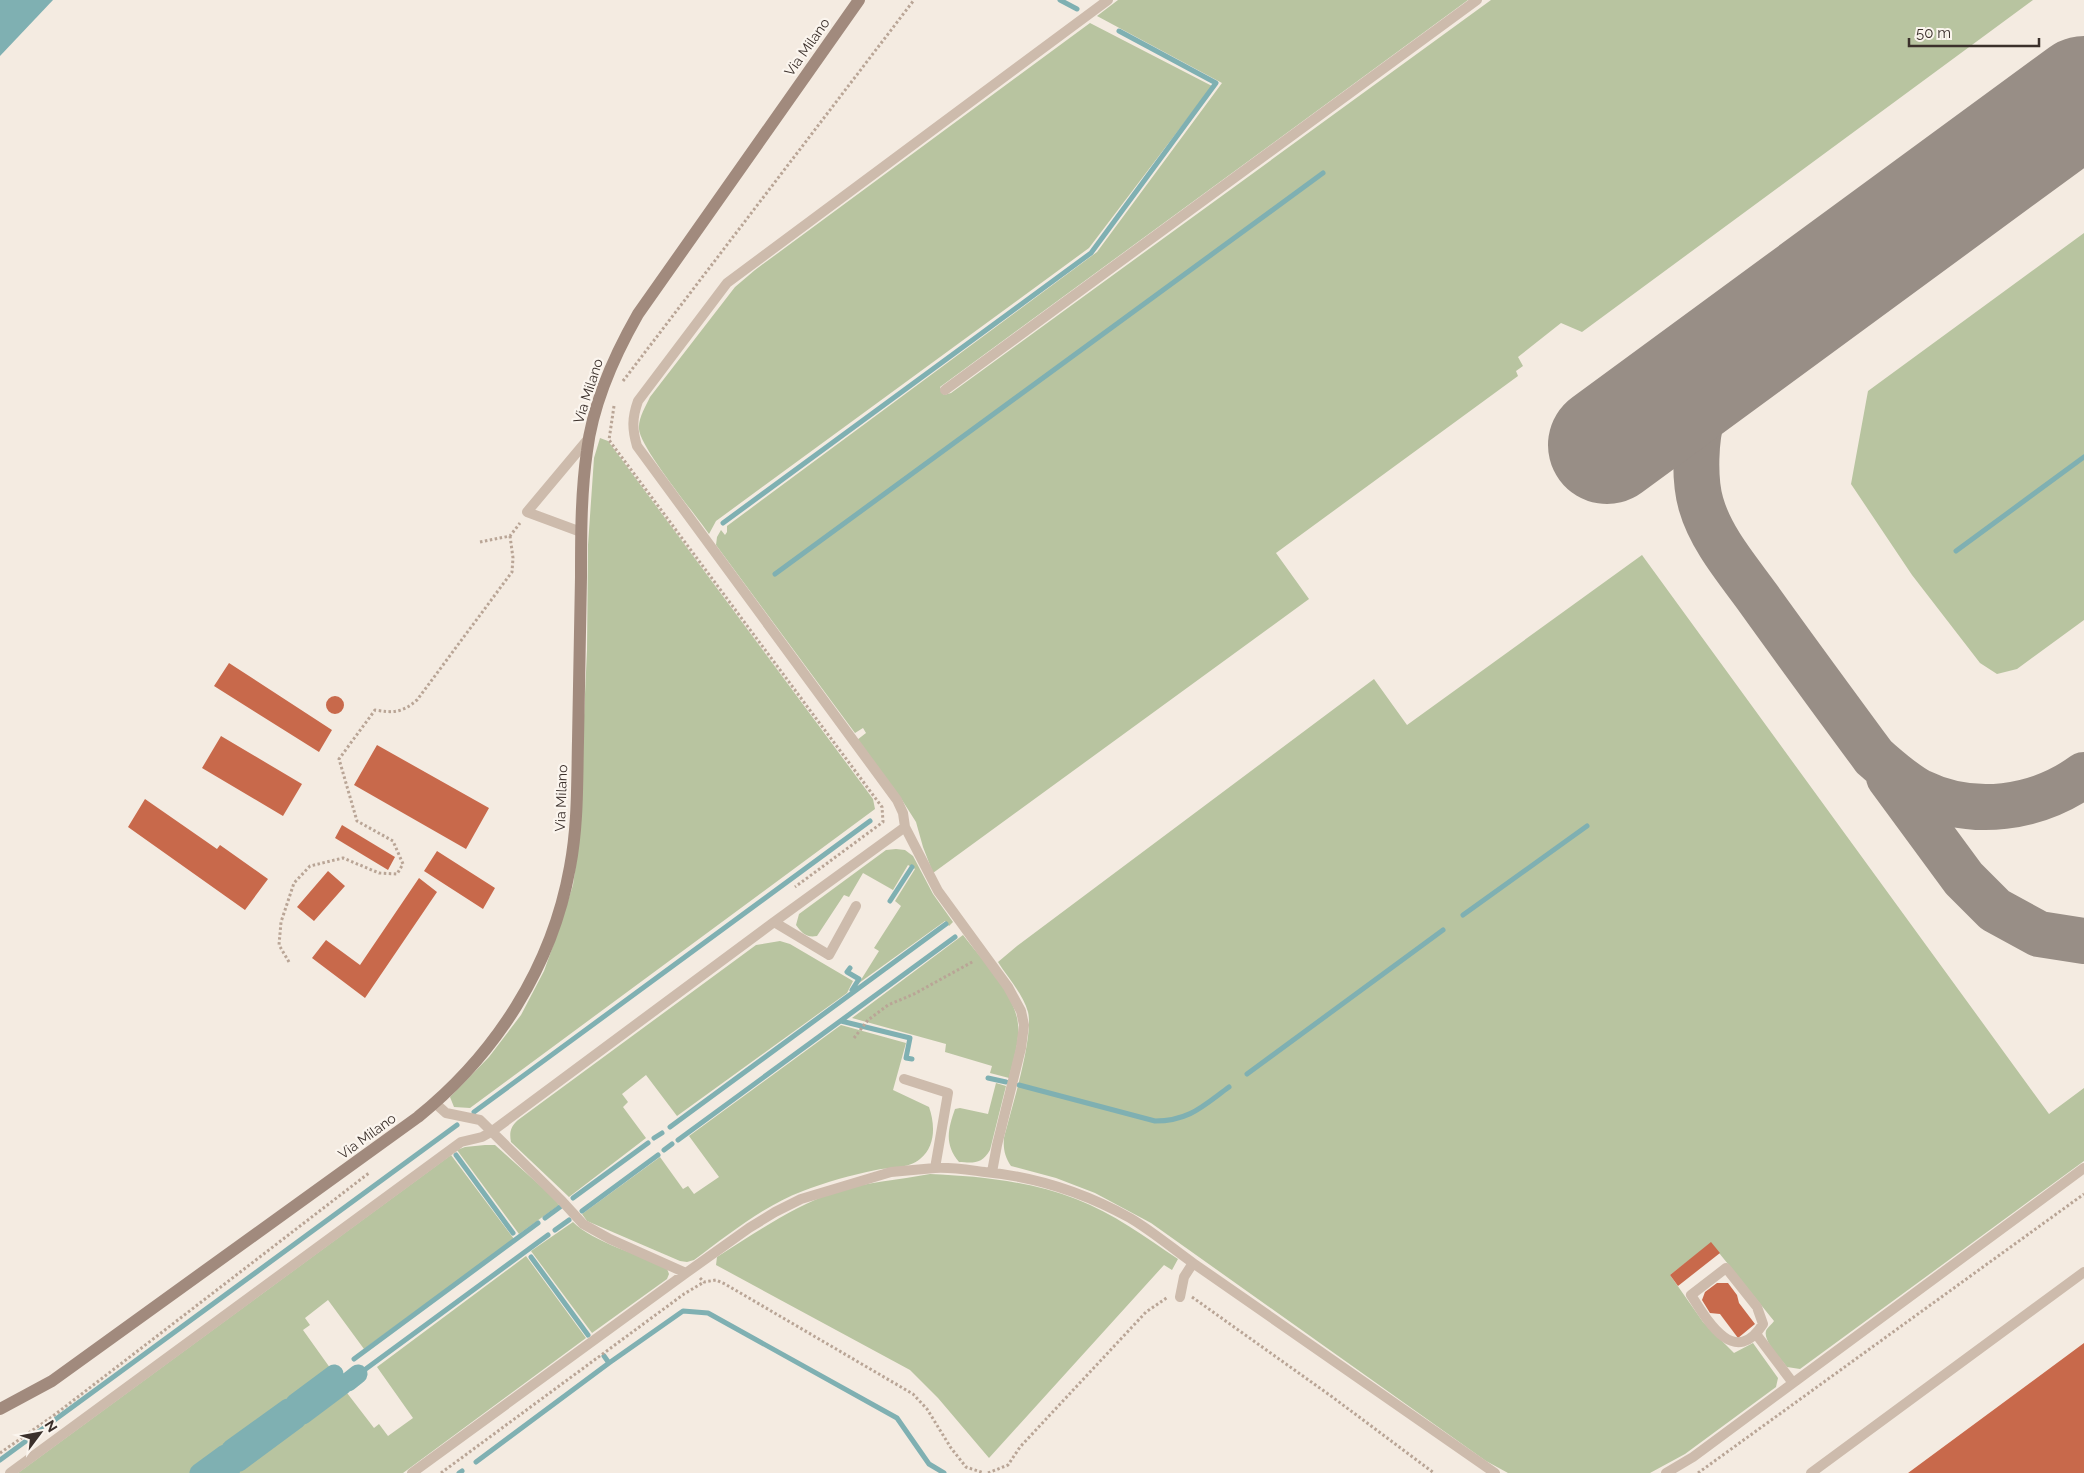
<svg xmlns="http://www.w3.org/2000/svg" width="2084" height="1473" font-family="Raleway,sans-serif">
<style>
.green{fill:#b8c4a0}
.water{fill:#7fb0b2}
.lines{fill:none;stroke-linecap:round;stroke-linejoin:round}
.stream{stroke:#7fb0b2;stroke-width:5}
.canal{stroke:#7fb0b2;stroke-width:19}
.taxiway{stroke:#988e86;stroke-width:46}
.runway{stroke:#988e86;stroke-width:118}
.building{fill:#c8694b}
.path{stroke:#b9a596;stroke-width:3;stroke-dasharray:2.5 2.5;stroke-linecap:butt}
.lane{stroke:#cdbbac;stroke-width:10}
.secondary{stroke:#a18a7d;stroke-width:12}
.labels{text-anchor:middle;dominant-baseline:central;stroke-width:4.5;stroke-linejoin:round;paint-order:stroke}
.street-label{font-size:14px;fill:#3b302b;stroke:#fbf5ee}
</style>
<rect width="100%" height="100%" fill="#f4ebe1"/>
<!-- green -->
<path class="green" d="M1118 0H1468L940 387 944 395 951 393 1491 0H2033L1582 332 1561 323 1518 357 1523 366 1516 371 1518 376 1276 553 1309 599 933 873 923 847 916 822 902 800 857 740 866 733 863 728 855 733 716 545 717 537 721 530 725 535 727 532V526L1097 252 1222 83 1097 16Z
M1090 23 1212 86 1089 248 716 521 709 534C696 515 640 448 639 429 638 418 646 406 650 397L735 287 755 270Z
M2084 233V620L2017 669 1997 674 1980 663 1912 575 1851 484 1868 391Z
M600 438 608 441 873 799 875 809 470 1108 454 1107 450 1097 489 1057 521 1015 544 971 558 932 573 885 578 849 587 650 588 545 594 458Z
M1642 555 2049 1114 2084 1088V1161L1800 1369 1787 1367C1781 1359 1763 1341 1766 1331 1767 1328 1772 1324 1774 1321L1711 1243 1670 1275 1703 1322 1734 1353 1753 1343 1778 1378 1776 1387 1685 1454 1650 1473H1508L1486 1461 1151 1223 1095 1193 1056 1178 1011 1166C1005 1157 1003 1149 1004 1138 1011 1110 1034 1037 1028 1012 1023 994 1008 978 998 962L1017 946 1374 679 1407 725Z
M896 849 905 850 913 856 933 894 953 922 949 926 945 921 859 983 879 951 874 948 901 906 895 901 915 869 908 865 893 890 863 873 849 897 844 895 817 936C806 938 802 933 796 925L799 914 886 850Z
M963 935C981 959 1015 993 1018 1024 1020 1041 1013 1061 1009 1078L990 1073 992 1066 945 1052 946 1044 852 1018Z
M780 941 790 944 853 981 847 993 677 1116 646 1075 622 1094 628 1102 623 1107 646 1138 569 1197 511 1142C509 1132 511 1126 518 1120L756 945Z
M841 1025 906 1043 893 1090 929 1107C935 1124 936 1146 920 1159 908 1169 890 1167 876 1170 851 1175 826 1182 803 1191 763 1206 728 1235 694 1260L687 1262 680 1261 587 1221 582 1214 660 1157 683 1189 688 1186 694 1194 719 1177 689 1136Z
M996 1083 1006 1086 990 1150C982 1164 974 1163 959 1162 944 1144 948 1129 955 1109L960 1108 988 1114Z
M485 1145H495L554 1198 559 1205 519 1234 457 1150 465 1147Z
M451 1155 514 1239 364 1349 328 1300 305 1318 310 1325 303 1330 333 1372 195 1473H18Z
M930 1174C978 1176 1030 1181 1076 1199 1113 1213 1145 1237 1178 1259L1172 1270 1164 1265 989 1458 938 1398 910 1370 716 1265 717 1257C755 1233 792 1207 835 1192 865 1182 899 1180 930 1174Z
M573 1222C593 1242 639 1255 666 1266L669 1274 667 1279 592 1333 531 1251Z
M526 1256 586 1338 403 1473H231L344 1389 374 1428 379 1424 388 1436 413 1418 377 1367Z"/>
<!-- water -->
<path class="water" d="M0 0H53L0 56Z"/>
<g class="lines">
<!-- stream -->
<path class="stream" d="M1060 0 1077 9
M723 523 1091 253 1216 83 1119 31
M1956 551 2084 457
M775 574 1323 173
M890 901 912 867
M1463 915 1587 826
M850 968 847 972 859 979 852 990
M841 1021 910 1038 906 1058 912 1059
M1247 1074 1443 930
M988 1078 1006 1082
M1019 1085 1155 1121C1189 1121 1203 1106 1229 1087
M474 1112 870 821
M670 1127 946 924
M654 1138 662 1133
M678 1140 955 937
M664 1150 672 1144
M456 1155 513 1233
M573 1198 648 1143
M582 1211 658 1155
M545 1218 560 1207
M555 1230 569 1220
M531 1257 588 1335
M354 1359 538 1223
M609 1363 683 1311 708 1313 897 1418 929 1464 944 1473
M363 1371 548 1235
M0 1460 457 1125
M476 1462 609 1363 604 1356
M459 1473 462 1471"/>
<!-- canal -->
<path class="canal" d="M348 1382 358 1374
M295 1403 334 1374
M303 1415 343 1385
M231 1449 288 1408
M239 1462 297 1419
M199 1473 225 1454
M224 1473 233 1466"/>
<!-- taxiway -->
<path class="taxiway" d="M1765 329C1742 354 1715 381 1703 414 1695 438 1694 480 1701 504 1711 539 1737 569 1758 598 1796 651 1835 704 1874 757 1888 769 1903 783 1920 792 1973 818 2037 809 2084 775
M1889 777 1964 879 1995 910 2039 934 2084 941"/>
<!-- runway -->
<path class="runway" d="M1607 445 2084 95"/>
</g>
<!-- building -->
<path class="building" d="M229 663 332 730 319 752 214 686Z
M326 705a9 9 0 1 1 18 0a9 9 0 1 1-18 0Z
M221 736 302 784 283 816 202 768Z
M377 745 489 808 466 849 354 785Z
M145 799 217 849 220 845 268 879 245 910 128 827Z
M342 825 395 857 388 870 335 838Z
M437 851 495 888 483 909 424 871Z
M328 871 345 886 314 921 297 907Z
M419 878 437 892 365 998 312 958 326 940 360 965Z
M1711 1242 1720 1253 1678 1286 1670 1275Z
M1717 1283H1728L1737 1295 1739 1303 1755 1324 1738 1338 1720 1314 1710 1313 1702 1300 1705 1292Z
M2084 1343V1473H1908Z"/>
<g class="lines">
<!-- path -->
<path class="path" d="M623 381 914 0
M614 406 609 440 882 807 883 822 795 887
M480 542 510 536 520 523
M289 962 279 945 281 922 294 883 310 866 343 858 379 873 397 874 403 864 393 841 357 821 339 759 375 710C393 713 402 713 417 700L512 572 513 558 510 536
M854 1038 868 1020 888 1005 914 994 974 961
M700 1278 704 1282 716 1280 725 1284 913 1394 927 1409 951 1448 966 1467 984 1473
M1192 1297 1331 1396 1434 1473
M0 1453 53 1416 369 1173
M441 1473 684 1294 704 1282
M988 1473 1008 1465 1020 1447 1146 1312 1168 1297
M1698 1473 2084 1194"/>
<!-- lane -->
<path class="lane" d="M945 390 1477 0
M581 532 527 512 589 438
M905 827 938 891 1008 987 1021 1011 1024 1025 1021 1048 997 1145 992 1172
M856 906 829 955 774 922 905 827 903 813 897 800 637 446C632 429 632 418 638 401L727 283 1108 0
M435 1103 446 1113 480 1120 562 1201 583 1224 610 1239 686 1273
M935 1168C952 1167 969 1170 985 1172 1037 1177 1085 1193 1130 1218 1152 1231 1172 1248 1193 1263L1184 1277 1180 1297
M1193 1263 1495 1473
M1726 1268 1757 1307 1763 1324C1735 1368 1708 1322 1691 1295Z
M1793 1383 2084 1168
M10 1473 461 1142 482 1137 491 1132 774 922
M412 1473 686 1273 749 1228 775 1212 801 1199 891 1172 935 1168 948 1093 904 1079
M1666 1473 1693 1457 1793 1383 1756 1334
M1811 1473 2084 1272"/>
<!-- secondary -->
<path class="secondary" d="M0 1409 52 1381 418 1117C496 1054 552 967 570 867 578 825 577 783 578 741 579 686 580 632 581 577 581 535 581 492 587 451 593 402 614 356 638 314L859 0"/>
</g>
<g class="labels">
<!-- street labels -->
<g class="street-label">
<text transform="translate(807 47) rotate(-55)">Via Milano</text>
<text transform="translate(588 391) rotate(-72)">Via Milano</text>
<text transform="translate(561 798) rotate(-88)">Via Milano</text>
<text transform="translate(367 1136) rotate(-36)">Via Milano</text>
</g>
</g>
<!-- north arrow -->
<g transform="translate(40 1433) rotate(58)" stroke="#fbf5ee" stroke-width="4" paint-order="stroke">
<path d="M0-4L9 19L0 12L-9 19Z" fill="#3b302b"/>
<text y="-8" font-size="14" font-weight="bold" text-anchor="middle" fill="#3b302b">N</text>
</g>
<!-- scale -->
<path d="M1909 38v8h130v-8" fill="none" stroke="#3b302b" stroke-width="2.5"/>
<text x="1916" y="38" font-size="15" fill="#3b302b" stroke="#fbf5ee" stroke-width="4" paint-order="stroke">50 m</text>
</svg>
